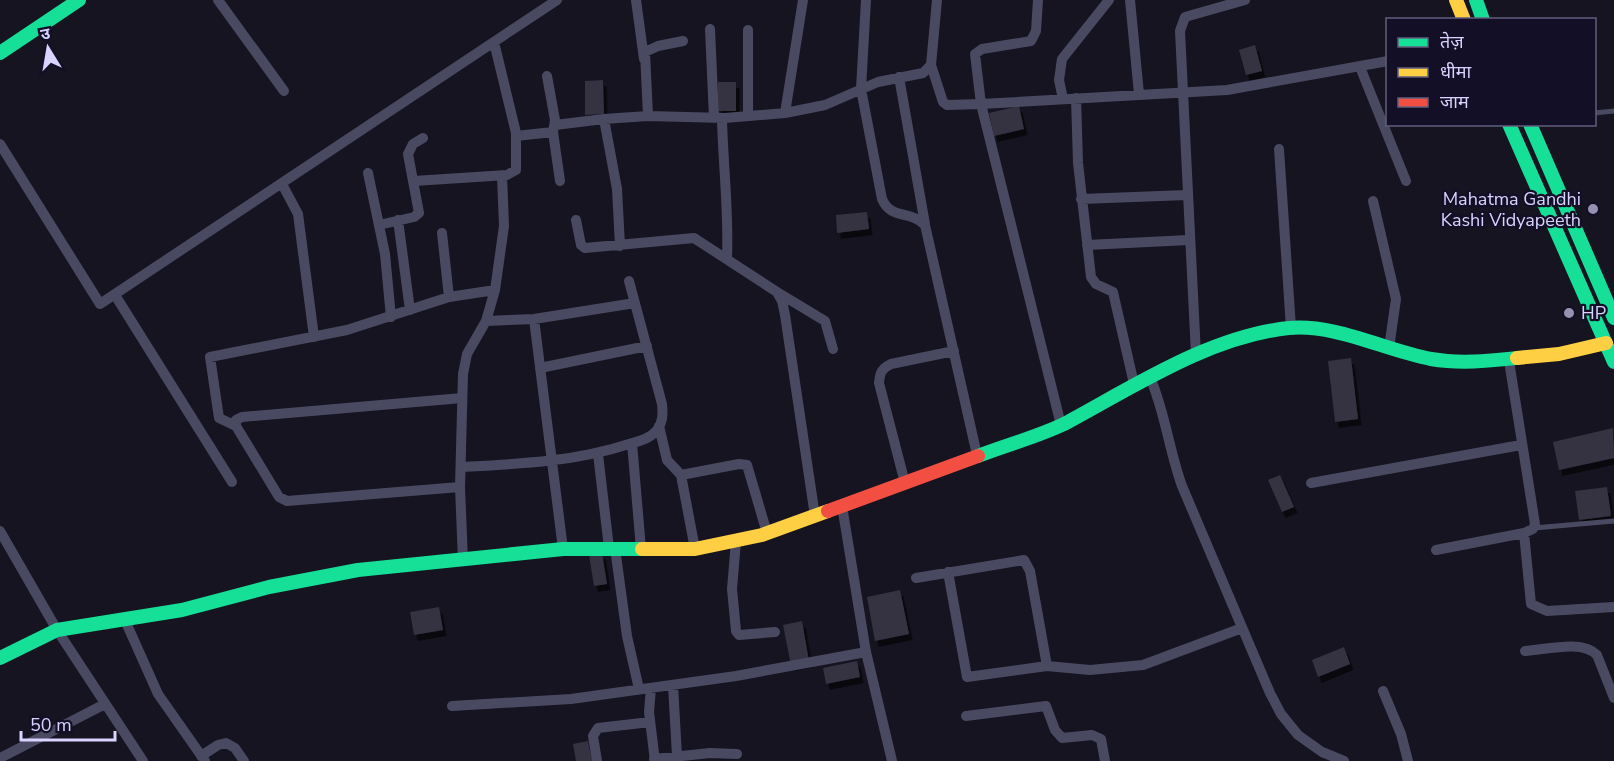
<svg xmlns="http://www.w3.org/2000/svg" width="1614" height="761" font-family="'Nunito Sans','Noto Sans Devanagari',sans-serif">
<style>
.building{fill:#343243;filter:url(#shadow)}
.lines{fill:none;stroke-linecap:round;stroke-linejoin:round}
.lane{stroke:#4a4962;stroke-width:5}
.street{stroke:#4a4962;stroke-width:10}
.fast{stroke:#16e098;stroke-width:14}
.slow{stroke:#ffcf43;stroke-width:14}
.jam{stroke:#f24e42;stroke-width:14}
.poi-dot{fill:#9591b1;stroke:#130f26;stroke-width:2}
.labels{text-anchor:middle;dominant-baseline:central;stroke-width:4.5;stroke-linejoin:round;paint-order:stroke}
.poi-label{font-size:18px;fill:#d9d4ff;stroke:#130f26;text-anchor:end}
</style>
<defs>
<filter id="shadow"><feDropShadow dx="3.5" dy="6" stdDeviation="0" flood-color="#0009"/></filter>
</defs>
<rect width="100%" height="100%" fill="#161421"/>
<!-- building -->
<path class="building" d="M1255 45 1262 71 1246 75 1239 50Z
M603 80 604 114 585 115V81Z
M718 82H736V111H718Z
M1019 106 1024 129 994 136 989 113Z
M867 212 869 229 837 233 836 215Z
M1351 358 1358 419 1335 422 1328 361Z
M1613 428 1614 458 1559 470 1553 442Z
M1280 475 1294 507 1282 512 1268 480Z
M1607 487 1611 516 1579 520 1575 491Z
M602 553 607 584 594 586 589 555Z
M900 590 909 634 875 641 867 597Z
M439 607 443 630 414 635 410 612Z
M802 621 809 661 791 665 783 625Z
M1344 647 1350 664 1318 677 1312 660Z
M857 661 860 677 826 684 823 668Z
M588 741 592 761H576L573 744Z"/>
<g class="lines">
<!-- lane -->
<path class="lane" d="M1594 113 1614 111
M1534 528 1614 521"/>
<!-- street -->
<path class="street" d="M218 0 284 91
M636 0 644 59
M866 0 861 89 882 199C891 220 910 210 925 225L977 455
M1130 0 1139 94
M710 29 714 118
M748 30V115
M931 65 943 102 947 105 981 104 975 54 982 49 1031 41 1036 31 1038 0
M1360 67 1406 181
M899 77 925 224
M1076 98 1078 163 1091 277 1096 284 1113 292 1134 384
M1063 99 1059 80 1062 59 1109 0
M785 113 803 0
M648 116 645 52 658 46 683 41
M722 118C723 165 729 212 727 258
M555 125 604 119
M553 132 560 181
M516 136 553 132 555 120 547 76
M0 144 100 304 557 0
M1279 149 1291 328
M368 173 385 254 391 317
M414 181 507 175 516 170V133L494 42
M282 184 298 214 314 337
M1081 199 1187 195
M1373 201 1396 299 1389 348
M398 220 410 310
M576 220 581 245 585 248 694 238 777 292 782 301 785 315 815 516
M379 225 414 217 419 213 408 154 413 144 423 138
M442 233 449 297
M1087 245 1189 240
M620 246 617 189 604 119 648 116 725 118 785 113 825 105 878 82 923 73 931 65 937 0
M777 292 825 321 833 349
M115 295 232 482
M534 319 563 549
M486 321 534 319 635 303
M1196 355 1180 31 1185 17 1245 0
M540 368 647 346
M1150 377C1165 412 1169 450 1182 486L1270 693 1281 714 1298 735 1322 752 1344 761
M1061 425 981 104 1227 90 1388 61
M236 426 219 418 210 357 347 330 449 297 495 290
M659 426 667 460 681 475 695 549
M632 443 641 549
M598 454 609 548
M461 467C518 464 574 462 629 444 639 441 650 439 657 430 663 422 663 414 662 404L629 281
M681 475 739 464 747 465 767 533
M905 483 879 383C880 373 881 369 891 364L954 351
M1311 483 1521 445
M460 487 287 501 279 497 236 426V420L242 417 462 398
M842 506 866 652 892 761
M0 531 57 630 143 761
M1524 533 1531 604 1547 611 1614 607
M736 541 732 589 736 631 739 635 775 632
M615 548 627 636 639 689
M1436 550 1524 533 1533 529 1535 524 1509 361
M463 561 460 487 463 374 467 354 486 321 495 290 504 226 502 176
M948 572 967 677 1047 666 1090 670 1143 665 1242 628
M916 578 1024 560 1030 571 1047 666
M124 618 158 694 205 761
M1525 651C1545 650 1582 639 1597 655L1614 698
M673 685 677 756
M651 688 649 712 655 761
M1383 691 1401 734 1408 761
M452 706 571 699 736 676 866 652
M966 716 1046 706 1055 730 1062 738 1092 735 1101 739 1105 761
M201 756 218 745 226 743 235 748 244 761
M0 758 105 704
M654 759 710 753 737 754
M597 761 593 736 598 728 650 722"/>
<!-- fast -->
<path class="fast" d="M1476 0 1483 20
M0 53 79 0
M1509 124 1614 362
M1530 124 1614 318
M978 456C1006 445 1037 437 1064 424 1133 387 1210 336 1289 328 1337 324 1384 350 1431 359 1460 364 1488 361 1517 358
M0 658 57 630 182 610 269 587 358 570 563 549H642"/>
<!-- slow -->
<path class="slow" d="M1456 0 1464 20
M1517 358 1559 354 1606 343
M642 549H695L762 535 828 511"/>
<!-- jam -->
<path class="jam" d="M828 511 978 456"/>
</g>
<!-- markers -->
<g class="poi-dot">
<circle cx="1593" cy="209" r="6"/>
<circle cx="1569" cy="313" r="6"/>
</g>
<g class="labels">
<!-- poi labels -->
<g class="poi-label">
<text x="1581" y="199">Mahatma Gandhi<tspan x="1581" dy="21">Kashi Vidyapeeth</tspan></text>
<text x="1581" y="313" text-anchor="start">HP</text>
</g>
</g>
<!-- legend -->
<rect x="1386" y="18" width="210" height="108" fill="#130f26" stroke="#625e7d" stroke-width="1.5"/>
<rect x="1398" y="38" width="30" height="9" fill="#16e098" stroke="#625e7d" stroke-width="1.5"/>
<text x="1440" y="48" font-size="18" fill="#d9d4ff">तेज़</text>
<rect x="1398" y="68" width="30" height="9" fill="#ffcf43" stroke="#625e7d" stroke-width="1.5"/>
<text x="1440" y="78" font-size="18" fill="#d9d4ff">धीमा</text>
<rect x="1398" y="98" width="30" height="9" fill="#f24e42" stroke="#625e7d" stroke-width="1.5"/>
<text x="1440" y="108" font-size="18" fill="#d9d4ff">जाम</text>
<!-- north arrow -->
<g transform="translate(48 48) rotate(349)" stroke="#130f26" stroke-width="4.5" paint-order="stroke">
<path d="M0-4.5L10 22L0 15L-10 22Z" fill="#d9d4ff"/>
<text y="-9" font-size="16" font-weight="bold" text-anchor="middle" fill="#d9d4ff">उ</text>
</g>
<!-- scale -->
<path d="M21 731v9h94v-9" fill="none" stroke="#d9d4ff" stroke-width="3"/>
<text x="30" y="731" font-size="18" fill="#d9d4ff" stroke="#130f26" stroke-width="4.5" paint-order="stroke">50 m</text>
</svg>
